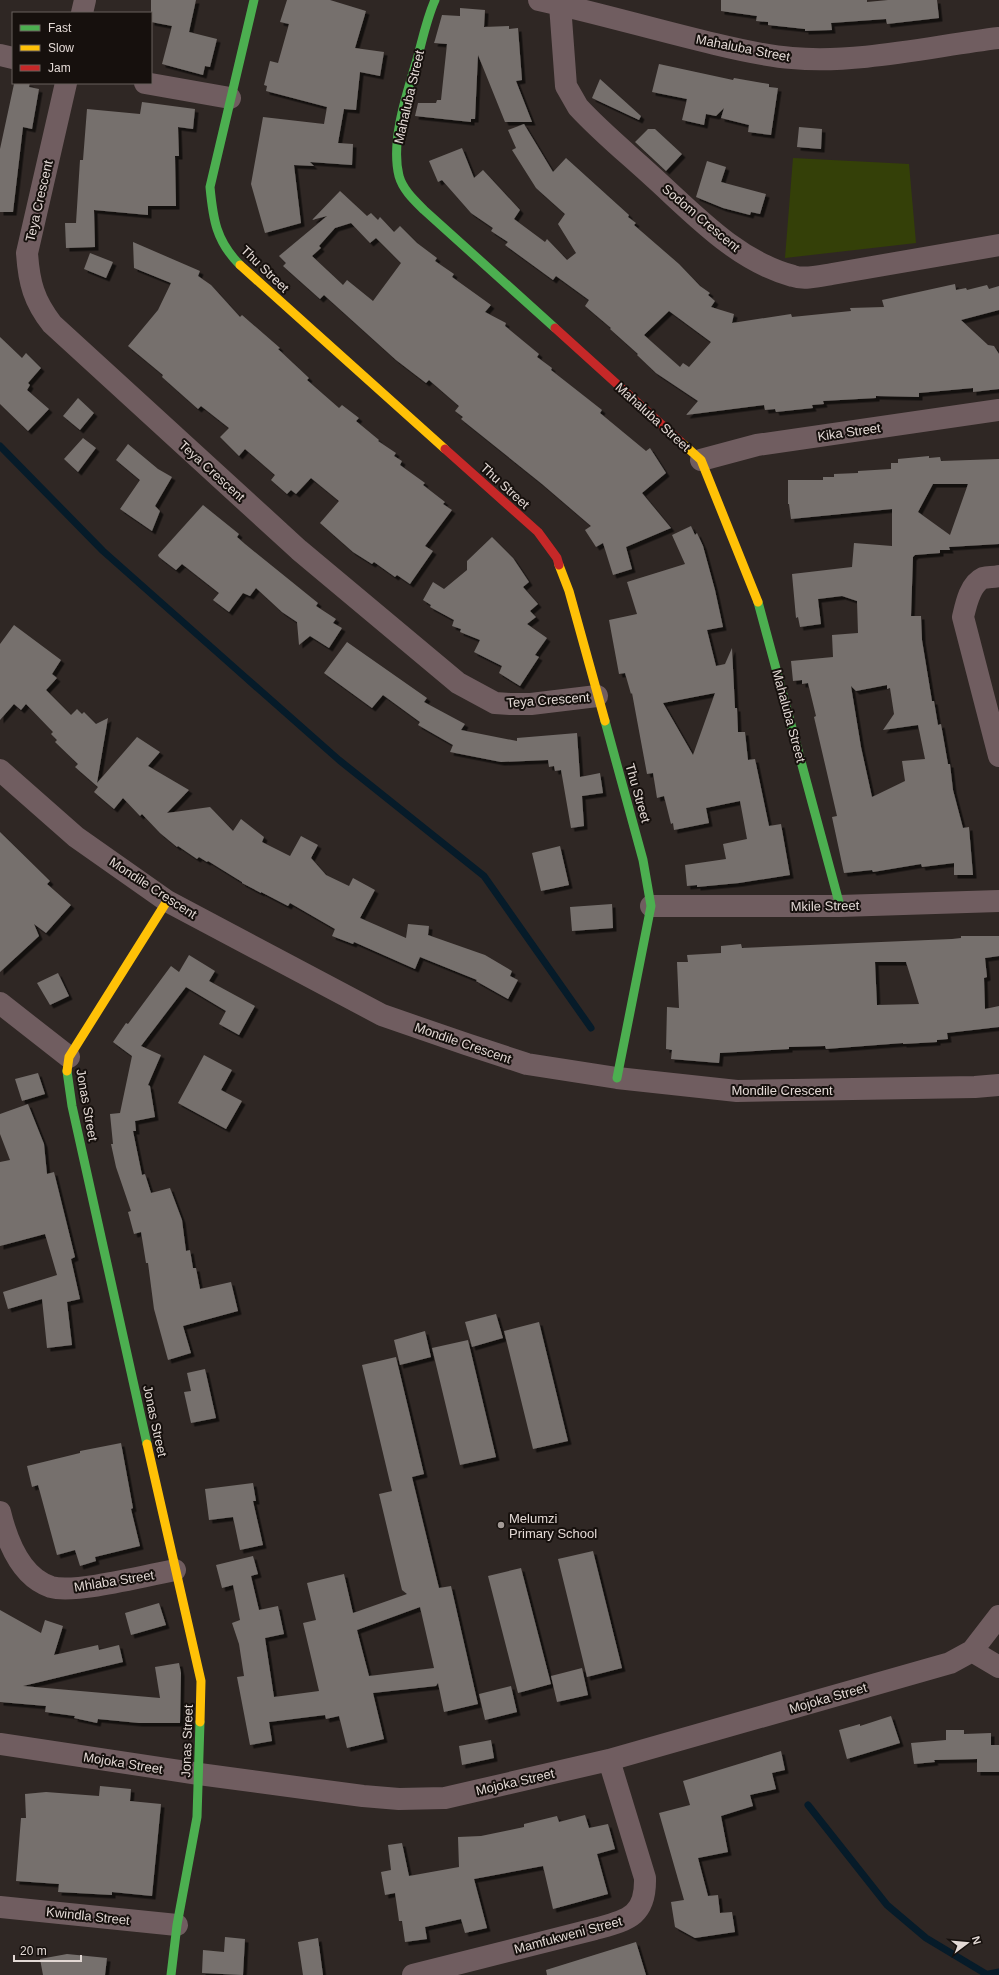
<svg xmlns="http://www.w3.org/2000/svg" width="999" height="1975" font-family="Helvetica,sans-serif">
<style>
.green{fill:#344008}
.lines{fill:none;stroke-linecap:round;stroke-linejoin:round}
.stream{stroke:#061b29;stroke-width:7}
.building{fill:#76706d;fill-rule:evenodd;filter:url(#shadow)}
.street{stroke:#705d60;stroke-width:22}
.fast{stroke:#4caf50;stroke-width:9}
.slow{stroke:#ffc107;stroke-width:9}
.jam{stroke:#c62828;stroke-width:9}
.poi-dot{fill:#a49b97;stroke:#16100d;stroke-width:1.5}
.labels{text-anchor:middle;dominant-baseline:central;stroke-width:4;stroke-linejoin:round;paint-order:stroke}
.street-label{font-size:13px;fill:#e3d9d5;stroke:#16100d}
.poi-label{font-size:13px;fill:#e3d9d5;stroke:#16100d;text-anchor:start}
</style>
<defs>
<filter id="shadow"><feDropShadow dx="3.5" dy="3.5" stdDeviation="0" flood-color="#0009"/></filter>
</defs>
<rect width="100%" height="100%" fill="#2f2724"/>
<!-- green -->
<path class="green" d="M793 158 909 164 916 243 785 258Z"/>
<g class="lines">
<!-- stream -->
<path class="stream" d="M0 446 103 551 245 677 339 760 484 876 591 1028
M808 1805 887 1905 926 1938 986 1974
M984 1975 999 1972"/>
</g>
<!-- building -->
<path class="building" d="M151 0H196L189 32 217 39 210 67 205 66 203 75 162 64 172 26 151 22Z
M287 0H330L366 11 355 48 384 52 380 76 360 72 356 110 344 109 338 143 353 144 352 165 310 162 314 166 294 165 301 223 265 233 251 184 263 117 324 124 327 107 266 91 267 86 264 85 270 61 278 63 289 24 280 22Z
M721 0H867V2L888 0H937L939 18 887 24 886 19 831 23 832 30 805 31V29L768 25V22L756 21 757 16 721 11Z
M460 8 485 10 484 27 509 26V29L518 28 522 80 516 81 532 122H505L478 55 475 119H471V122L415 116 418 103H436L437 100H441L447 44 434 43 435 40 442 15 460 16Z
M659 64 733 80 734 78 769 84V87L778 88 771 135 748 132 749 125 721 118 724 108 716 116 706 114 704 125 682 120 687 99 652 92Z
M600 79 641 116 639 120 592 98Z
M16 83H30L29 87 39 89 32 129 23 127 13 212H0V149L14 84Z
M142 102 195 109 193 129 178 127 179 156H175L176 206H148V215L94 210 95 247 66 248 65 223H76L80 160H83L87 109 140 114Z
M524 124 553 172 566 158 629 215 628 217 636 223 634 225 679 264 700 286 710 293 708 295 715 301 711 307 734 314 732 323 791 314 792 317 851 311 850 308 884 307 882 300 955 284 956 290 966 288 967 290 987 285 989 289 999 286V310L961 320 988 345 994 346 999 354V389L973 392V388L919 393V397L876 396V398L823 401 824 404 812 405 813 408 776 412 775 409 765 410 764 405 686 415 698 401 656 373 637 355 638 354 610 329 611 328 585 306 589 300 556 276 553 280 505 245 508 242 491 231 493 228 471 213 442 180 438 182 429 161 462 148 474 178 483 170 520 210 514 219 545 242 547 239 567 260 576 253 558 224 565 214 536 188 512 150 516 148 508 130ZM669 311 711 342 689 367 683 363 680 367 644 335Z
M799 127 822 129 821 149 797 147Z
M648 129H655L682 154 666 171 635 142Z
M707 161 726 167 721 182 766 194 760 214 751 212 750 215 723 208 696 197Z
M340 191 367 216 371 213 378 220 380 217 394 232 400 226 417 243 437 258 435 261 454 274 452 277 491 305 485 312 506 323 505 326 539 354 537 357 552 368 551 370 602 410 600 413 646 451 650 448 666 473 642 493 671 528 626 547 632 569 613 575 603 543 596 547 585 530 591 526 542 484 461 419 463 417 455 411 459 406 429 380 426 383 396 360 324 295 320 299 283 266 286 263 279 256 327 216 312 220ZM351 223 370 243 376 238 401 263 373 301 347 280 343 285 312 256 321 248 319 246 335 228Z
M133 242 200 271 198 276 211 285 240 317 242 315 280 348 278 349 309 378 307 380 339 408 342 405 359 418 356 421 379 440 378 441 396 453 394 456 402 461 400 465 425 483 423 485 445 502 443 504 452 510 425 546 433 551 410 584 397 575 395 577 374 562 372 564 353 552 320 523 339 501 311 478 296 494 291 490 287 494 271 480 275 475 245 449 239 456 220 437 229 428 201 406 198 409 162 377 163 375 128 346 158 310 171 283 134 268Z
M90 253 113 262 106 278 84 269Z
M0 337 22 358 26 353 41 368 28 383 30 385 27 390 49 409 28 431 0 404Z
M78 398 94 413 80 430 63 416Z
M83 438 96 448 78 472 64 459Z
M128 444 158 469 172 477 155 506 160 511 152 531 120 509 140 480 116 460Z
M929 456V458L940 457 941 461 999 459V544L949 547 950 550H940V553L915 555 913 557 911 616H921L922 640 932 701H934L938 725 941 724 948 764H950L953 790 963 828 969 827 973 875H954V863L922 867 921 864 873 872 872 870 844 873 832 817 837 816 814 717 816 716 808 683 802 684V680L793 681 791 661 833 657 832 635 858 633 857 601 842 596 818 599 821 624 800 627 798 617 796 618 792 574 852 567 854 543 892 546V509L791 519 789 504H788V480H823V477H834V474L858 473V471L891 469V463H898V459ZM933 484H968L950 535 918 512ZM887 685V689L890 688 894 714 883 730 918 725 925 759 902 761 905 781 872 797 861 747 851 686 856 691Z
M203 505 239 534 237 537 245 544 318 603 316 606 336 619 333 623 342 628 329 648 310 636 299 645 297 622 282 612 256 588 250 596 243 593 229 612 213 600 219 593 182 564 176 570 159 557 158 555Z
M691 526 695 535 697 533 703 546 715 590 723 627 707 630 716 666 725 664 732 648 735 708H737L738 732H745L748 760 755 759 769 826 781 824 790 875 739 883 697 887V885L687 886 685 865 726 859 723 844 747 839 740 801 706 808 709 823 674 830 673 823 671 824 664 796 657 798 653 773 647 774 632 693 631 694 625 673 619 674 609 620 637 614 627 582 685 564 672 535ZM715 693 693 755 663 703Z
M492 537 513 558 529 582 523 587 538 604 530 611 536 617 527 624 547 638 535 655 539 657 520 686 499 673 502 666 474 652 480 640 460 632 461 629 452 626 454 620 430 607 431 605 423 600 433 582 444 589 467 570V561Z
M14 625 61 660 52 674 57 678 46 690 71 715 77 709 82 714 84 712 96 724 108 718 97 783 137 737 160 752 148 766 189 790 167 813 210 807 233 831 241 819 264 837 262 842 290 856 301 836 318 845 311 858 326 875 349 886 353 878 375 890 360 918 406 938 408 924 429 926 428 935 485 955 512 971 510 976 518 980 508 999 476 981 477 980 420 957 415 969 354 942 353 944 332 936 335 929 290 903 288 906 261 892V893L242 883V882L208 861 207 862 199 857 197 859 178 846 177 847 160 833 142 814 140 816 123 798 114 809 94 792 98 787 75 767 78 764 55 742 57 740 51 734 53 732 26 704 21 710 14 704 0 720V644Z
M347 642 427 698 424 702 465 724 461 730 517 741V738L577 733 580 777 600 773 603 793 582 796 584 826 571 828 561 770 555 771 554 766 549 767 548 760 501 762 450 752 453 745 418 725 420 722 383 695 372 708 324 673Z
M0 832 50 881 47 884 71 905 46 933 34 924 39 936 0 972Z
M560 846 569 885 541 891 532 853Z
M612 904 613 928 572 931 570 907Z
M961 936H999V956L985 958 987 977 984 978 985 1009 999 1006V1027L947 1033 948 1039 937 1040V1042L903 1044V1043L826 1049 825 1046 789 1047V1049L772 1050 720 1053 719 1063 671 1059 672 1050 666 1049 667 1007 679 1008 677 962H688L687 955 721 953V946L741 944 742 948 952 939 961 938ZM875 962H906L919 1004 877 1005Z
M189 955 215 971 209 981 255 1006 239 1035 219 1024 226 1011 186 987 141 1046 161 1055 148 1085 150 1086 155 1117 135 1121 136 1131H133L142 1175 145 1174 151 1193 170 1188 182 1220 186 1251 190 1250 193 1268H196L200 1289 231 1282 238 1311 183 1326 191 1353 168 1360 154 1309 148 1263H146L141 1232 134 1234 128 1212 131 1211 116 1167 111 1144H113L110 1114 120 1113 132 1056 113 1042 126 1023 128 1024 171 966 179 972Z
M58 973 69 996 50 1005 37 983Z
M204 1055 232 1070 221 1090 242 1101 226 1129 178 1103Z
M38 1073 45 1094 22 1101 15 1079Z
M28 1104 44 1144 47 1174 54 1172 75 1257 71 1259 80 1299 67 1302 72 1345 47 1348 42 1299 8 1309 3 1292 57 1275 45 1234 0 1246V1162L10 1160 0 1134V1114Z
M496 1314 503 1338 472 1347 465 1322Z
M539 1322 568 1441 533 1449 504 1331Z
M425 1331 431 1357 400 1365 394 1340Z
M468 1340 496 1457 460 1465 432 1348Z
M396 1357 424 1474 412 1477 439 1588 451 1586 478 1704 444 1712 438 1683 436 1686 373 1693 384 1739 347 1748 339 1716 326 1719 325 1715 269 1722 272 1741 250 1745 237 1677 244 1676 239 1644 232 1623 240 1620 233 1585 222 1588 216 1565 253 1556 258 1574 251 1576 259 1610 278 1606 284 1634 265 1638 274 1697 319 1691 303 1623 316 1620 307 1583 344 1574 353 1613 407 1594 402 1590 379 1494 392 1491 362 1365ZM420 1607 434 1668 369 1676 357 1630Z
M205 1369 216 1418 191 1423 184 1392 191 1391 187 1373Z
M121 1443 133 1508 131 1509 140 1546 95 1557 96 1561 80 1566 75 1550 57 1555 38 1485 32 1487 27 1466 80 1453V1451Z
M253 1483 256 1501H253L263 1545 240 1550 233 1517 209 1520 205 1489Z
M593 1551 622 1668 587 1677 558 1559Z
M521 1568 551 1684 518 1693 488 1576Z
M159 1603 166 1625 131 1635 125 1613Z
M0 1610 41 1633 45 1620 63 1626 54 1655 98 1645 99 1650 119 1645 123 1662 23 1686 160 1698 155 1667 179 1663 181 1673 180 1723H139L98 1719 97 1723 74 1718 75 1716 45 1712 46 1706 0 1702Z
M582 1668 588 1695 557 1702 551 1676Z
M511 1686 517 1712 485 1720 479 1694Z
M891 1716 900 1743 847 1759 839 1730 860 1724V1726Z
M946 1730H964V1734L991 1733V1745H999V1772H977V1759L934 1760 935 1762 914 1764 911 1743 946 1740Z
M491 1740 494 1758 462 1765 459 1746Z
M781 1751 785 1770 772 1773 776 1789 750 1795 753 1806 721 1816 728 1852 698 1858 708 1896 718 1895 720 1913 732 1912 735 1932 695 1938 675 1927 671 1902 684 1900 659 1813 690 1805 683 1781Z
M100 1786 131 1789 130 1801 161 1804 152 1896 112 1892V1895L58 1892 59 1884 16 1881 21 1818H26L25 1794 46 1792 99 1796Z
M585 1815 589 1828 608 1824 615 1849 597 1854 608 1894 553 1909 543 1866 474 1879 487 1928 465 1933 461 1919 425 1927 427 1939 405 1942 402 1921H399L395 1893 385 1895 381 1872 391 1870 388 1845 402 1843 409 1876 459 1867 458 1837 481 1836 524 1827V1824L557 1816 559 1822Z
M225 1937 245 1939 243 1975 202 1973 203 1950 224 1952Z
M318 1938 323 1975H303L298 1942Z
M636 1942 646 1975H547L546 1970Z
M67 1954 107 1958 105 1975H43L40 1959Z"/>
<g class="lines">
<!-- street -->
<path class="street" d="M539 0C598 13 656 30 715 44 740 50 766 56 792 58 858 64 933 46 999 38
M560 5 566 86 578 107C601 132 628 154 653 177 695 215 737 261 793 276 804 280 820 276 832 274L999 245
M82 13 85 0
M0 55 13 58
M66 83 27 253C29 283 34 301 52 324L299 550 458 683 495 703 510 704H531L597 696
M145 83 230 98
M701 460 757 445 999 410
M999 576C994 577 988 577 983 578 970 584 966 604 963 617L999 756
M0 770 76 837 167 901 382 1015 466 1044 527 1064 617 1078 737 1091 975 1087 999 1085
M651 906H840L999 901
M0 1003 69 1057
M0 1512C7 1541 21 1577 51 1587 75 1594 148 1575 175 1570
M972 1651 999 1667
M0 1744 199 1774 363 1796 399 1799 445 1798 609 1760 950 1663 972 1651 999 1616
M0 1907 177 1925
M413 1975 595 1929C627 1920 646 1917 645 1878L609 1760"/>
<!-- fast -->
<path class="fast" d="M435 0C427 18 423 37 418 56 408 90 390 140 399 176 403 190 414 200 424 210L555 328
M240 265C216 241 213 219 210 187L254 0
M758 602 840 906
M605 721 643 860 651 906 617 1078
M67 1071 72 1106 147 1444
M171 1975 177 1925 197 1817 200 1722"/>
<!-- slow -->
<path class="slow" d="M240 265 445 449
M682 443 701 460 758 602
M559 565 569 591 605 721
M67 1071 69 1057 167 901
M147 1444 201 1681 200 1722"/>
<!-- jam -->
<path class="jam" d="M555 328 682 443
M445 449 538 532 557 558 559 565"/>
</g>
<!-- markers -->
<circle class="poi-dot" cx="501" cy="1525" r="4"/>
<g class="labels">
<!-- street labels -->
<g class="street-label">
<text transform="translate(743 48) rotate(11)">Mahaluba Street</text>
<text transform="translate(409 97) rotate(-77)">Mahaluba Street</text>
<text transform="translate(39 201) rotate(-77)">Teya Crescent</text>
<text transform="translate(701 218) rotate(40)">Sodom Crescent</text>
<text transform="translate(265 269) rotate(44)">Thu Street</text>
<text transform="translate(653 417) rotate(42)">Mahaluba Street</text>
<text transform="translate(849 432) rotate(-8)">Kika Street</text>
<text transform="translate(212 471) rotate(42)">Teya Crescent</text>
<text transform="translate(505 486) rotate(42)">Thu Street</text>
<text transform="translate(548 700) rotate(-4)">Teya Crescent</text>
<text transform="translate(789 716) rotate(75)">Mahaluba Street</text>
<text transform="translate(638 793) rotate(74)">Thu Street</text>
<text transform="translate(153 888) rotate(33)">Mondile Crescent</text>
<text transform="translate(825 906) rotate(-1)">Mkile Street</text>
<text transform="translate(463 1043) rotate(19)">Mondile Crescent</text>
<text x="782" y="1090">Mondile Crescent</text>
<text transform="translate(87 1105) rotate(80)">Jonas Street</text>
<text transform="translate(155 1421) rotate(78)">Jonas Street</text>
<text transform="translate(114 1581) rotate(-9)">Mhlaba Street</text>
<text transform="translate(828 1698) rotate(-16)">Mojoka Street</text>
<text transform="translate(187 1741) rotate(-88)">Jonas Street</text>
<text transform="translate(123 1763) rotate(9)">Mojoka Street</text>
<text transform="translate(515 1782) rotate(-13)">Mojoka Street</text>
<text transform="translate(88 1916) rotate(6)">Kwindla Street</text>
<text transform="translate(568 1935) rotate(-15)">Mamfukweni Street</text>
</g>
<!-- poi labels -->
<g class="poi-label">
<text x="509" y="1518">Melumzi<tspan x="509" dy="15">Primary School</tspan></text>
</g>
</g>
<!-- legend -->
<rect x="12" y="12" width="140" height="72" fill="#16100d" stroke="#68605d"/>
<rect x="20" y="25" width="20" height="6" fill="#4caf50" stroke="#68605d"/>
<text x="48" y="32" font-size="12" fill="#e3d9d5">Fast</text>
<rect x="20" y="45" width="20" height="6" fill="#ffc107" stroke="#68605d"/>
<text x="48" y="52" font-size="12" fill="#e3d9d5">Slow</text>
<rect x="20" y="65" width="20" height="6" fill="#c62828" stroke="#68605d"/>
<text x="48" y="72" font-size="12" fill="#e3d9d5">Jam</text>
<!-- north arrow -->
<g transform="translate(967 1943) rotate(74)" stroke="#16100d" stroke-width="3" paint-order="stroke">
<path d="M0-3L7 15L0 10L-7 15Z" fill="#e3d9d5"/>
<text y="-6" font-size="11" font-weight="bold" text-anchor="middle" fill="#e3d9d5">N</text>
</g>
<!-- scale -->
<path d="M14 1955v6h67v-6" fill="none" stroke="#e3d9d5" stroke-width="2"/>
<text x="20" y="1955" font-size="12" fill="#e3d9d5" stroke="#16100d" stroke-width="3" paint-order="stroke">20 m</text>
</svg>
